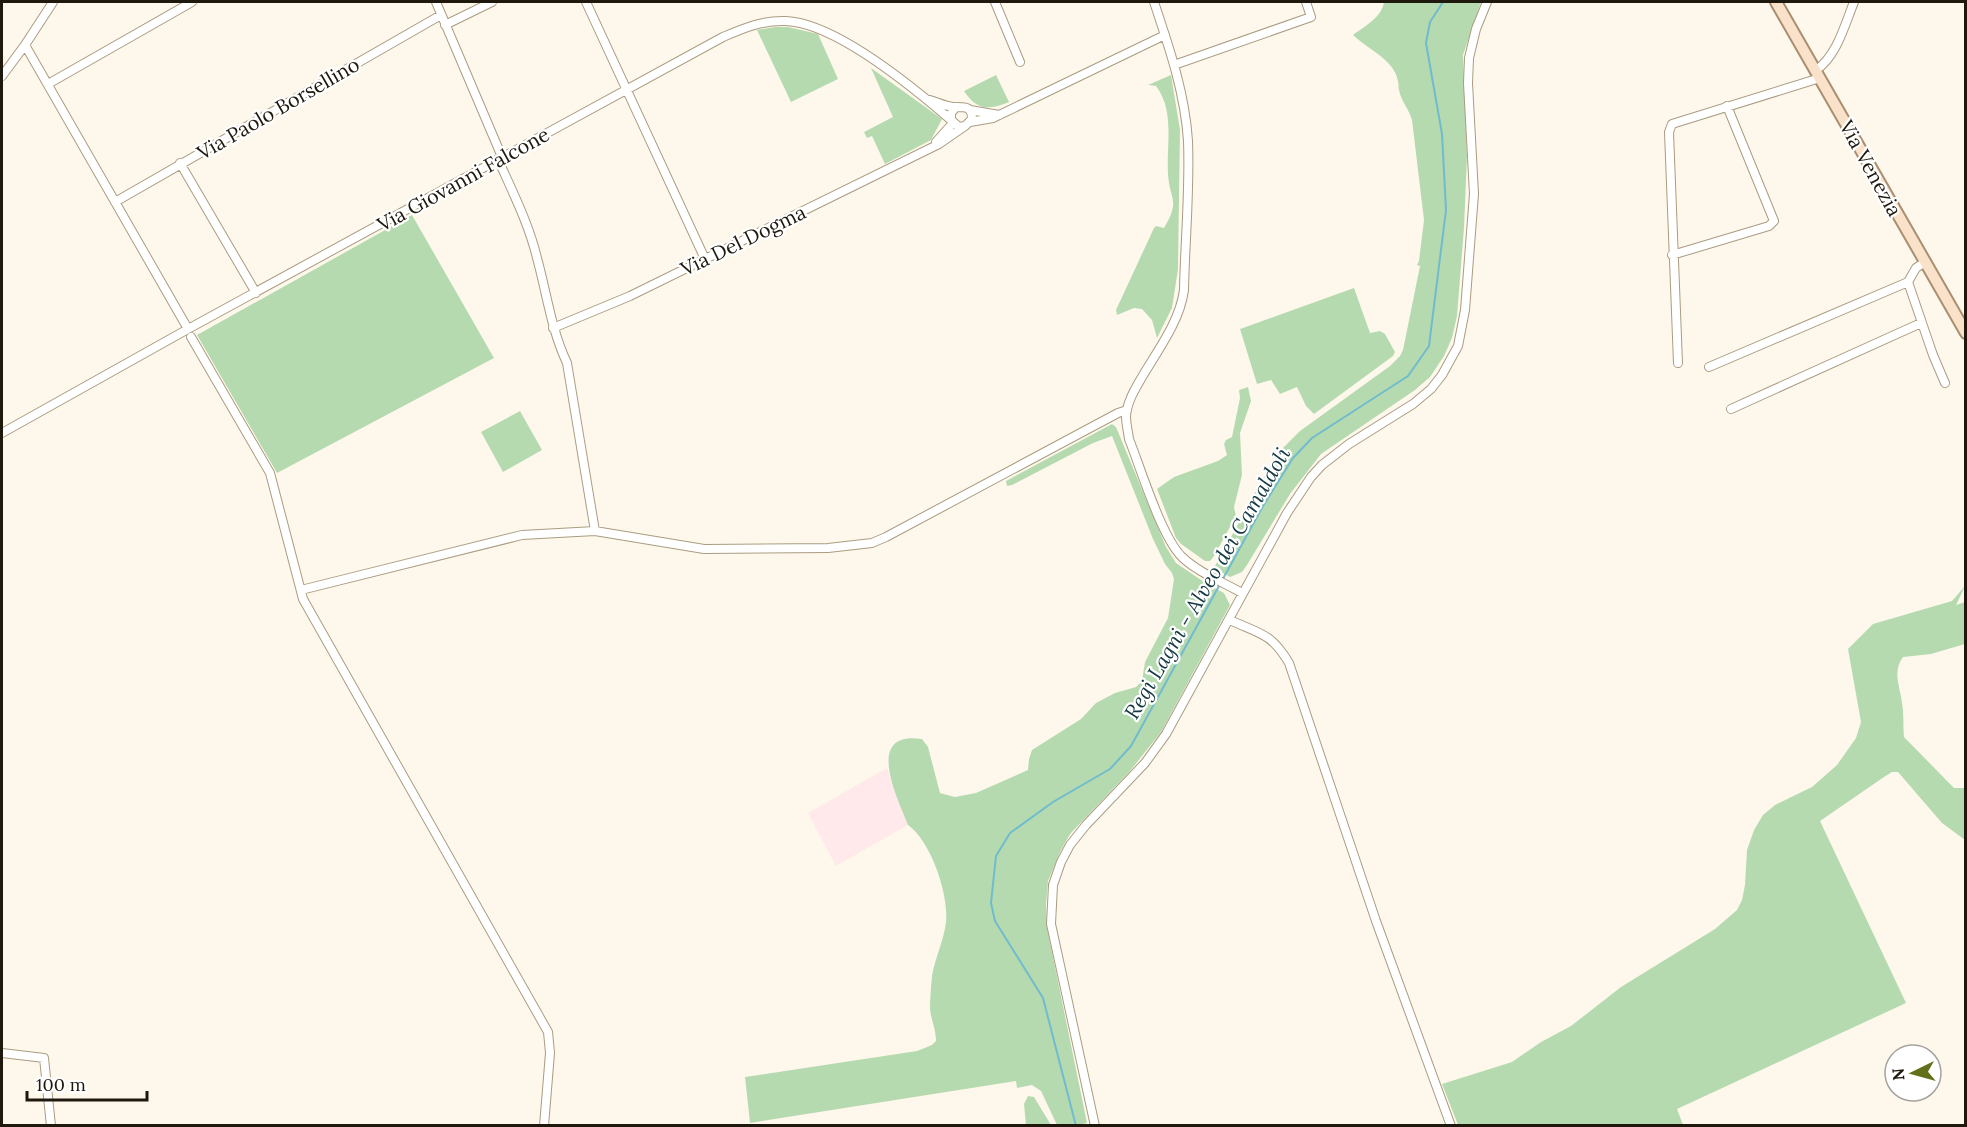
<svg xmlns="http://www.w3.org/2000/svg" width="1967" height="1127" font-family="Lora,serif">
<style>
.industrial{fill:#ffe9ea}
.green{fill:#b6daaf}
.lines{fill:none;stroke-linecap:round;stroke-linejoin:round}
.stream{stroke:#70bbce;stroke-width:2}
.minor-casing{stroke:#aa9c80;stroke-width:10}
.major-casing{stroke:#aa8e70;stroke-width:14}
.minor{stroke:#fff;stroke-width:8}
.major{stroke:#fae1ca;stroke-width:10}
.labels{text-anchor:middle;dominant-baseline:central;stroke-width:4.5;stroke-linejoin:round;paint-order:stroke}
.street-label{font-size:20px;fill:#1e180d;stroke:#fff}
.water-label{font-size:21px;font-style:italic;fill:#153942;stroke:#fff}
</style>
<rect width="100%" height="100%" fill="#fef8ec"/>
<!-- industrial -->
<path class="industrial" d="M887 768 908 825 836 866 808 813Z"/>
<!-- green -->
<path class="green" d="M1384 2H1481L1463 55 1467 156 1464 228 1457 316 1452 338 1444 356 1430 377 1415 390 1321 454 1290 494 1247 565 1242 572 1230 577 1214 568 1265 475 1282 449 1300 431 1390 366 1400 356 1403 350 1420 266 1417 265 1419 261 1424 220 1412 120C1409 109 1401 101 1399 90 1398 87 1399 84 1398 81 1394 59 1367 49 1353 35 1365 26 1382 17 1384 2Z
M775 27H788L818 34 838 79 791 102 757 30Z
M871 68 942 119 931 140 885 164 872 136 867 138 864 132 893 117Z
M996 75 1009 102C989 110 977 111 964 91Z
M1171 75 1180 130 1178 269 1172 308 1157 338 1152 320 1142 309 1134 308 1117 315 1116 310 1154 228 1156 226 1164 228C1168 221 1172 214 1173 206 1174 198 1170 191 1169 183 1164 151 1177 114 1156 86L1148 85Z
M412 215 494 358 277 473 197 335Z
M1354 288 1370 333 1380 331 1385 334 1395 352 1393 356 1314 414 1306 406 1297 387 1280 394 1271 380 1257 384 1240 329Z
M1248 387 1251 401 1240 433 1242 475 1234 507 1236 516 1214 556 1210 561H1205L1181 544 1176 538 1157 489 1174 477 1218 461 1227 455 1224 444 1226 440 1232 437 1240 398 1239 390Z
M520 411 542 450 503 472 481 432Z
M1112 424 1116 427 1166 547 1176 563 1207 584 1224 593 1230 605 1161 732 1130 771 1070 834 1060 852 1048 881 1046 904 1047 928 1087 1123 1079 1125H1057L1041 1091 1032 1085 1017 1088 1016 1081 750 1123 745 1077 917 1051 932 1045 936 1041C936 1029 931 1020 930 1009 930 998 931 987 932 976 935 958 944 940 946 922 949 895 931 841 908 825 898 799 863 730 922 739L928 747 940 793 955 797 976 793 1028 770 1029 759 1032 750 1081 719 1096 703 1115 693 1136 687 1142 681 1145 662 1168 618 1174 579 1172 573 1165 564 1153 539 1112 436 1093 443 1012 485 1007 486 1006 481Z
M1965 586 1956 605 1965 602V644L1931 654 1903 657C1892 672 1900 686 1902 703 1904 714 1903 726 1904 737L1954 788H1965V840L1942 823 1898 772H1892L1884 777 1820 821 1906 1003 1677 1109 1683 1125H1458L1442 1084 1512 1062 1541 1042 1571 1026 1621 987 1715 929 1737 910 1742 900 1745 885 1747 850 1754 830 1763 815 1775 805 1812 787 1837 765 1856 738 1861 722 1848 649 1873 624 1952 601Z
M1028 1096 1034 1097 1051 1125H1026L1024 1104Z"/>
<g class="lines">
<!-- stream -->
<path class="stream" d="M1076 1126 1043 998 995 921 991 903 996 856 1010 833 1053 802 1110 769 1131 746 1263 506 1293 458 1312 438 1408 376 1429 346 1446 210 1442 134 1426 43 1430 22 1443 2"/>
<!-- minor casing -->
<g class="minor-casing">
<path id="minor" d="M436 2 502 157
M586 2 705 259
M995 2 1020 62
M1154 2C1169 47 1185 93 1188 141 1190 190 1185 240 1184 290 1180 321 1158 350 1142 377 1135 389 1127 402 1126 416 1126 424 1128 431 1129 439 1141 469 1161 536 1182 557 1199 573 1223 582 1242 593
M445 25 492 2
M25 45 188 329
M1174 65 1311 17 1306 2
M1816 70C1837 56 1845 24 1854 2
M2 76 25 45 53 2
M48 84 192 2
M930 100C937 102 947 107 955 107 965 107 972 106 972 119L965 126 959 127 951 120V113L956 107
M970 110 999 115
M970 122 993 118 1165 35
M936 142 953 123
M498 159C512 191 529 224 537 258 547 294 551 329 567 363L595 531
M180 163 256 293
M115 202 441 15
M1672 255 1769 226 1774 221 1727 106
M1925 262 1916 268 1908 282 1933 355 1945 383
M553 328 630 296 939 144 965 126
M191 337 270 473 303 599 548 1032 550 1053 544 1126
M1678 363 1669 132 1672 124 1820 78
M1709 367 1908 282
M1731 409 1921 323
M2 433 188 329 723 37C744 28 763 20 786 21 835 23 914 88 951 120
M301 590 522 535 595 531 704 549 828 548 872 543 886 537 1118 413 1127 410
M1232 621C1261 634 1272 634 1289 663L1376 921 1451 1126
M2 1053 44 1058 51 1126
M1095 1126 1051 924 1053 885 1061 862 1070 845 1086 825 1145 763 1166 734 1287 513 1311 477 1322 465 1349 444 1413 404 1431 389 1442 375 1458 346 1465 310 1474 194 1468 83 1469 58 1476 29 1487 2"/>
</g>
<!-- major casing -->
<g class="major-casing">
<path id="major" d="M1776 2 1966 333"/>
</g>
<!-- minor -->
<use href="#minor" class="minor"/>
<!-- major -->
<use href="#major" class="major"/>
</g>
<g class="labels">
<!-- street labels -->
<g class="street-label">
<text transform="translate(278 108) rotate(-30)">Via Paolo Borsellino</text>
<text transform="translate(1871 168) rotate(61)">Via Venezia</text>
<text transform="translate(463 179) rotate(-29)">Via Giovanni Falcone</text>
<text transform="translate(743 240) rotate(-26)">Via Del Dogma</text>
</g>
<!-- water labels -->
<g class="water-label">
<text transform="translate(1207 583) rotate(-60)">Regi Lagni - Alveo dei Camaldoli</text>
</g>
</g>
<!-- border -->
<rect width="1967" height="1127" fill="none" stroke="#1e180d" stroke-width="6"/>
<!-- north arrow -->
<g transform="translate(1913 1073) rotate(265)"><circle r="28" fill="#ffffff" stroke="#a5a39e" stroke-width="1.5"/>
<path d="M0-4.5L10 22L0 15L-10 22Z" fill="#63701a"/>
<text y="-9" font-size="16" font-weight="bold" text-anchor="middle" fill="#1e180d">N</text>
</g>
<!-- scale -->
<path d="M27 1091v9h120v-9" fill="none" stroke="#1e180d" stroke-width="3"/>
<text x="36" y="1091" font-size="18" fill="#1e180d" stroke="#ffffff" stroke-width="4.5" paint-order="stroke">100 m</text>
</svg>
